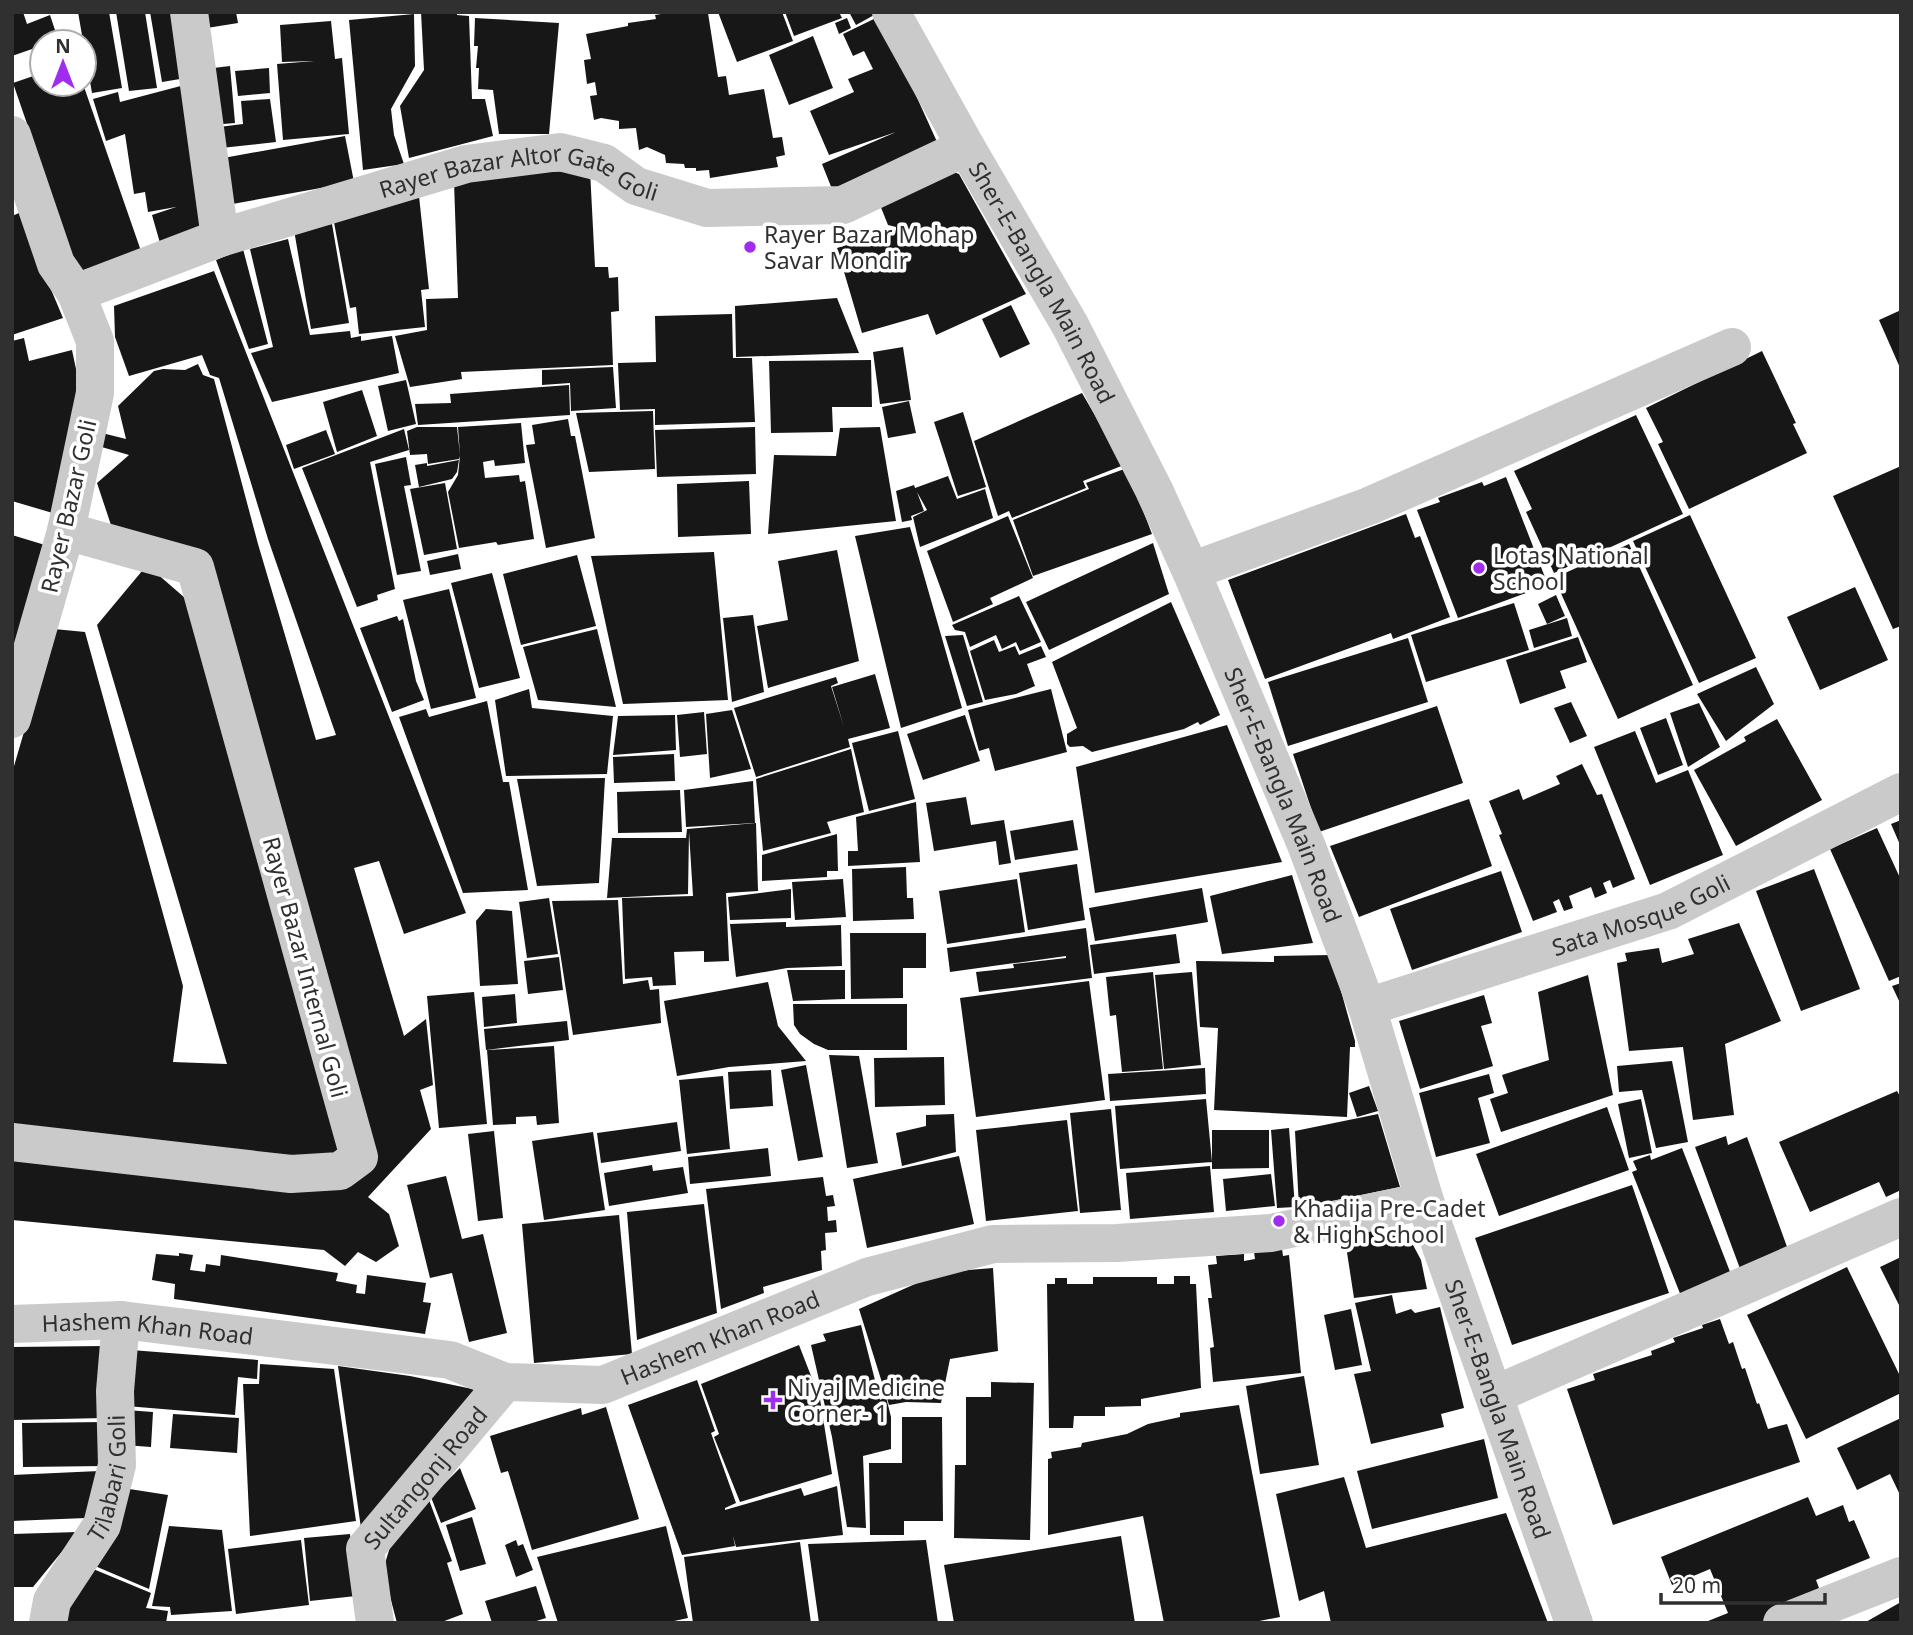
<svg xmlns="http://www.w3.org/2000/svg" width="1913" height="1635" font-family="'Noto Sans',sans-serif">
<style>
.building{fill:#171717}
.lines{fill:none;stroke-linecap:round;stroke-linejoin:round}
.minor{stroke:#cacaca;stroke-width:38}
.poi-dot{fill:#a02ced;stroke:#fff;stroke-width:2.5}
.labels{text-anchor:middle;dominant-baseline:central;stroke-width:7;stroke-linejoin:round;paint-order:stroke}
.street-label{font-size:23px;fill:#303030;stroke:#fff}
.poi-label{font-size:23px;fill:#303030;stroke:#fff;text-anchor:start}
</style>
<rect width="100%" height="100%" fill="#fff"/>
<!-- building -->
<path class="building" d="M12 12H23L27 24 50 15 59 42H42V50L36 52 35 48 12 56Z
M78 12H109L122 88 92 93Z
M116 12H145L157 88 129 91Z
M150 12H182L192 77 162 82Z
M205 12H236L238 23 207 28Z
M421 12H457V15L469 16 472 99H485L493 136 409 158 400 106 424 70Z
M673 12 708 13 718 77 726 76 729 95 764 89 773 138 782 137 785 155 776 157 778 167 710 178 709 170 696 171V168H685L684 164 666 163 665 155 647 147 639 150 636 128 619 129V121L601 118 594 120 590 96 597 95 595 82 587 84 584 60 591 59 586 34 628 26V23L656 19 655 15Z
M718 12H782L793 41 737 62Z
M785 12H839L842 18 794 36Z
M849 12H875L876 14 856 25Z
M414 14 415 66 391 109 394 135 404 164 363 170 349 20Z
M880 16 938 144 832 189 822 164 896 132 829 155 810 111 854 92 848 79 873 69 864 51 853 56 843 34Z
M475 18 559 23 549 134H499L493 90 478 89 479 68H476L478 46H474Z
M847 18 851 28 839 34 835 23Z
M331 21 335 59 342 58 349 134 283 140 277 64 314 61 282 62 280 25Z
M813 36 833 88 789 105 769 55Z
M230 66 235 123 211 125 205 69Z
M269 68 270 93 238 96 235 71Z
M42 73V84H83L141 251 78 272 13 83Z
M192 83 208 229 160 243 152 215 176 207 148 212 145 192 134 194 125 134 106 141 93 99 118 92 120 102Z
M270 99 276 142 212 149 211 128 243 124 241 101Z
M345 136 354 182 227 205 218 159Z
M590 170 595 267H608L609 278 618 277 619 311 611 312 613 365 461 372 462 379 410 387 395 336 427 330 426 299 458 298 454 182 490 175Z
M951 171 959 174 1026 294 936 335 928 314 862 333 837 248 896 230V227L888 225 880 205Z
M419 196 429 289 421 290 425 327 359 334 356 307 350 308 333 217Z
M19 213 63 318 12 335V216Z
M332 224 349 323 311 329 294 230Z
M288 239 310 335 350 331 351 338 361 336V341L392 336 399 373 272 402 251 353 273 347 250 249Z
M243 249 268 344 249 349 216 260Z
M214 271 466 913 404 934 379 861 354 868 404 1036 426 1019 433 1085 420 1090 431 1129 368 1197 389 1214 399 1246 376 1262 358 1252 345 1266 324 1250 12 1220V773L54 629 85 632 183 986 173 1062 227 1064 97 625 147 565 185 598 201 560 114 534 97 483 129 455 88 443 94 431 126 439 118 406 154 371 163 369 185 370 198 364 203 375 214 379 258 544 316 740 336 735 268 539 219 378 210 375 202 355 129 376 115 337 114 306Z
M837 298 859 353 736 357 735 306Z
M1011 305 1030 344 1000 358 982 319Z
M1901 310V370L1879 320Z
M732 314 733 358H752L755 422 655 425V409L620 410 618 363 656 362 655 316Z
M24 338 29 361 72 350 80 388 56 514 12 501V341Z
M903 347 911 400 880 404 873 352Z
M1762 351 1796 423 1793 424 1807 453 1689 509 1658 444 1663 442 1646 408Z
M871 360 872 407H832L833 432 771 433 769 361Z
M613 367 616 408 571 411 570 383 542 385V370Z
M406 380 416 424 388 431 378 386Z
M569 385 570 415 418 425 415 404 451 403 450 394Z
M362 390 377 436 337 452 323 402Z
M1082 393 1124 465 1083 481 1086 488 1012 518 1009 511 998 516 974 441Z
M909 401 916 433 888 438 882 407Z
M653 411 655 469 589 472 576 413Z
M963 412 986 487 958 496 934 422Z
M1636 415 1683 514 1554 573 1526 512 1532 509 1514 471Z
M568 419 571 436H575L595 538 546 548 526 445 535 444 532 425Z
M521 423 525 463 495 466 494 460 483 462 485 478 519 475 520 482 525 481 534 539 498 545 496 542 459 548 448 492 458 475 460 456 459 459 428 464 427 454 410 455 407 431 417 427H457L460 455 458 427Z
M755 427 756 474 657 477 655 430Z
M880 427 896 521 768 534 774 455 836 456 840 428Z
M404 429 409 450 370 462 395 589 377 595 378 600 357 607 302 468Z
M326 430 335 454 294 469 286 445Z
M406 457 411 485 404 486 421 571 397 575 375 464Z
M459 460 457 472 452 479 419 487 415 465 427 463V466Z
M1901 466V626L1893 629 1833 496Z
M1127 468 1152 534 1033 576 1013 520 1089 489 1086 483Z
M948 476 957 499 985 489 993 518 920 547 913 517 927 510 917 492 924 511 911 516 912 520 902 522 896 491 914 485 915 488Z
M1506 477 1548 585 1458 618 1417 510 1440 502 1438 498 1482 482 1484 486Z
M749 481 751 534 678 537 677 484Z
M445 483 457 549 424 555 410 489Z
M1406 514 1415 538 1420 536 1450 617 1393 639 1391 633 1265 679 1228 580Z
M1690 515 1756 658 1699 683 1633 541Z
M1008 516 1033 578 990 598 993 604 953 622 927 551Z
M910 527 962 708 901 728 855 536Z
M12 535 45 545 12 663Z
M1153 543 1169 594 1049 650 1026 602Z
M1629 544 1693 685 1618 719 1554 578Z
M837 550 859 661 768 688 757 626 788 620 778 561Z
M714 552 728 700 623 704 591 556Z
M458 554 461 569 430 575 427 561Z
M577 555 596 626 521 645 503 574Z
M492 573 520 678 479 688 451 583Z
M1855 587 1888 660 1820 690 1787 617Z
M449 589 476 698 431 709 403 600Z
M1556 595 1565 616 1547 624 1538 604Z
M1019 596 1041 642 1020 651 1016 642 1002 649 996 635 970 647 965 632 955 630 952 625Z
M1171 602 1220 715 1200 725 1198 722 1184 729 1092 752 1083 746 1070 747 1067 744V734L1077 728 1052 662Z
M1514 603 1529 650 1426 682 1411 635Z
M753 615 764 692 732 702 723 618Z
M397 616 399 621 403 619 416 681 424 700 392 712 360 628Z
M1567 618 1572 636 1534 648 1529 630Z
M597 629 616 707 538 700 523 647Z
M963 635 983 702 967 706 945 636Z
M1578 637 1587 662 1560 671 1566 688 1520 704 1506 660Z
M1408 638 1428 702 1288 746 1268 682Z
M994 640 999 652 1015 646 1019 655 1041 646 1046 657 1027 664 1035 686 1016 694 985 700 970 651Z
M1756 667 1774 704 1726 741 1697 694Z
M875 674 890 728 848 739 850 747 756 777 734 708 836 677 838 683 831 686 844 727 832 687Z
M529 689 532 708 613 716 607 774 506 776 495 700Z
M1051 689 1067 752 995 771 989 748 979 751 968 710Z
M487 701 503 782H509L528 890 463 893 399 717 426 709 429 717Z
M1571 702 1587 736 1570 743 1554 708Z
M1699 703 1720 747 1688 767 1670 713Z
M1437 706 1463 783 1319 832 1293 754Z
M732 710 751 769 710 778 706 714Z
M704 712 707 754 680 757 677 715Z
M675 715 676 750 613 755 618 716Z
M965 715 980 761 923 780 907 734Z
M1666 718 1683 765 1658 775 1640 728Z
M1777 719 1822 800 1736 846 1694 770 1746 741 1744 737Z
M1227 725 1282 862 1095 893 1076 767Z
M898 731 915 799 869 811 852 743Z
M1635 731 1656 783 1688 770 1723 855 1650 885 1594 747Z
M851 749 864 812 827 822 831 833 763 851 756 779Z
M674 754 675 781 614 783 613 757Z
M1582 764 1597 795 1602 794 1635 879 1613 888 1610 880 1603 883 1607 893 1595 898 1591 887 1569 896 1573 908 1564 911 1559 899 1553 902 1557 912 1533 921 1499 835 1502 834 1489 801 1519 789 1523 800 1560 784 1556 776Z
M605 778 599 883 537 886 517 779Z
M753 781 755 823 686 827 684 790Z
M680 790 682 832 618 833 617 792Z
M966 797 971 825 1004 820 1011 863 999 865 996 841 934 851 926 803Z
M1469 799 1492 866 1359 917 1330 846Z
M916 802 920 862 848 866V851H858L856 817Z
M1073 820 1078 850 1015 860 1010 831Z
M1901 820V847L1891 824Z
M756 823 758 891 726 893 729 961 704 962V951L674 952 676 985 653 986 652 977 625 979 622 898 693 896 689 832 688 894 607 898 612 838H686L687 829Z
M1877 828 1901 880V976L1889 981 1830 849Z
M837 834 838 871H827V877L762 881V855Z
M1077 864 1085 920 1028 930 1019 873Z
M906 867 907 898H913L914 919 853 921 852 869Z
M1814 869 1860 989 1801 1011 1756 891Z
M1501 871 1522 932 1412 970 1390 909Z
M1292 875 1313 943 1222 954 1210 896Z
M843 879 846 917 795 920 792 882Z
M1017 879 1025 932 947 944 939 891Z
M1202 888 1208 922 1095 941 1089 908Z
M791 889V918L730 920 728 897Z
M549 898 558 954 527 958 519 902Z
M618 900 623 984 648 980 650 990 659 989 661 1023 573 1035 552 901Z
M486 909 512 911 518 984 480 986 476 921Z
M786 922V927L841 925 842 966 787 968 736 977 730 924Z
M1739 923 1781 1021 1725 1044 1734 1115 1693 1120 1683 1047 1629 1051 1617 963 1627 961 1625 953 1659 948 1662 963 1694 954 1688 939Z
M1086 928 1092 978 979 992 976 972 1014 968 1013 964 1066 958V956L950 972 947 948Z
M850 933H926V968H903V998L851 999Z
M1176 934 1180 963 1094 974 1090 945Z
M1331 955 1355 1041V1047H1350L1347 1117 1214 1110 1218 1028 1200 1027 1196 961 1274 962V956Z
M559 957 563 990 528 994 524 961Z
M787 970H845V999L793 1001Z
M1153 972 1163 1069 1122 1072 1116 1015 1110 1016 1106 977Z
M1192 972 1201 1065 1164 1069 1155 975Z
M1588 975 1613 1095 1501 1132 1490 1099 1508 1093 1502 1075 1549 1060 1538 992Z
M1089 981 1105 1100 976 1117 960 998Z
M768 982 778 1026 806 1061 729 1067 677 1076 664 1001Z
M1901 983V1005L1892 986Z
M474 992 487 1124 439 1128 427 996Z
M515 994 517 1023 484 1027 482 997Z
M1484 995 1492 1023 1481 1026 1493 1066 1420 1089 1399 1021Z
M793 1004H907V1050H828L814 1044 800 1034 794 1025Z
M567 1021 569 1040 486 1050 484 1029Z
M554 1046 559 1123 537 1125 536 1116 516 1117V1124L493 1125 487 1050Z
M829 1055 859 1056 878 1163 847 1168Z
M944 1057 945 1105 875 1107 874 1058Z
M1672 1061 1688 1142 1656 1148 1642 1090 1619 1092 1617 1066Z
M806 1065 823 1157 798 1161 781 1070Z
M1205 1068 1206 1094 1110 1101 1108 1074Z
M771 1070 773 1106 730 1109 728 1072Z
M1489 1074 1494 1093 1478 1098 1490 1143 1436 1157 1419 1093Z
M723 1076 730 1149 687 1154 679 1080Z
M1369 1086 1378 1111 1357 1117 1349 1093Z
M1897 1091 1901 1098V1190L1886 1197 1879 1182 1810 1212 1779 1142Z
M1206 1099 1212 1162 1120 1169 1115 1106Z
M1641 1099 1652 1153 1629 1158 1618 1104Z
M1607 1107 1629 1170 1499 1216 1476 1154Z
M1111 1109 1121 1210 1080 1213 1070 1113Z
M954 1114 956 1152 902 1166 896 1133 926 1126V1115Z
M1378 1114 1400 1187 1299 1208 1295 1131Z
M1067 1120 1078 1211 986 1221 976 1130Z
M677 1122 681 1151 601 1163 597 1133Z
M1289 1128 1295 1207 1277 1208 1271 1130Z
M1212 1130H1269V1168L1212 1169Z
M494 1131 503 1218 478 1221 468 1134Z
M593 1132 605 1210 544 1220 532 1141Z
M1726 1136 1728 1145 1747 1137 1790 1255 1742 1274 1695 1147Z
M768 1148 771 1176 690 1184 688 1157Z
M1682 1148 1734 1282 1683 1301 1632 1172 1637 1170 1633 1161 1650 1155 1651 1160Z
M959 1156 974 1224 867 1248 853 1179Z
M652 1165 653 1171 683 1167 688 1193 609 1206 604 1173Z
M1210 1166 1214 1212 1130 1219 1126 1173Z
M1271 1174 1275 1206 1226 1211 1223 1179Z
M446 1176 462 1239 483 1234 507 1333 469 1342 452 1273 430 1278 407 1185Z
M823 1177 826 1196 833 1195 835 1206 827 1207 828 1221 836 1220 837 1232 825 1233 826 1250 821 1251 822 1270 763 1287 764 1293 721 1309 706 1189Z
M1632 1185 1669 1293 1512 1345 1475 1238Z
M704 1204 717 1313 637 1340 627 1212Z
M619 1215 632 1354 534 1363 522 1224Z
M1403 1226 1421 1260 1427 1289 1354 1298 1344 1233Z
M1282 1249 1283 1256 1289 1255 1301 1373 1213 1382 1210 1348 1214 1347 1208 1298H1212L1208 1265 1217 1264 1216 1256 1244 1254V1261L1255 1259 1254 1252Z
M179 1253 193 1255 190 1270 205 1272 206 1264 220 1266 221 1255 338 1273 336 1281 357 1285 356 1293 365 1294 367 1275 426 1283 423 1302 431 1303 425 1334 174 1299 175 1284 152 1280 156 1254 179 1256Z
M1901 1257V1309L1880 1267Z
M1847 1267 1901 1378V1393L1806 1439 1747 1315Z
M993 1268 998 1351 950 1359 941 1403 906 1402 889 1405 859 1309 924 1280 956 1271Z
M1174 1276H1190V1284H1196L1201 1388 1141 1399V1406L1105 1407V1416H1074L1073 1428H1049L1047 1284H1055V1278H1067V1284H1093V1277H1157V1284H1174Z
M1392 1295 1396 1314 1411 1309 1415 1313 1440 1307 1464 1408 1441 1414 1444 1427 1371 1444 1354 1374 1371 1371 1355 1303Z
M1351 1309 1362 1365 1335 1370 1324 1315Z
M1720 1319 1729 1344 1733 1342 1742 1369 1745 1368 1757 1404 1759 1403 1768 1429 1787 1424 1800 1462 1613 1525 1567 1389 1595 1380 1593 1374 1652 1355 1651 1351 1675 1342 1673 1338 1703 1328 1702 1325Z
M861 1325 880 1400 886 1397 891 1417V1449L863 1456 866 1528 847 1527 832 1437 811 1345 826 1341 823 1334Z
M799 1345 820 1399 832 1474 740 1502 714 1437 719 1434 701 1384Z
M105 1346V1418L12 1420V1347Z
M131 1350 258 1360 257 1379 238 1377 235 1415 126 1406Z
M260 1364 334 1369 356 1521 250 1536 243 1384H259Z
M338 1366 410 1376 482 1391 361 1528Z
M1304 1376 1319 1465 1260 1474 1246 1386Z
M697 1380 715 1431 711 1433 736 1503 725 1508V1510L801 1488 804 1496 837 1486 843 1535 736 1547 733 1536 735 1546 682 1555 628 1405Z
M991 1382 1034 1383 1030 1540 954 1538 955 1465H966V1397H991Z
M1239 1405 1280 1617 1249 1623H1164L1143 1516 1048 1535V1459L1052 1458 1051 1452 1081 1447 1082 1443 1127 1434 1148 1424 1180 1417V1413Z
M606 1407 639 1519 532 1550 508 1471 501 1473 490 1436 581 1408 582 1415Z
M126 1410 153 1412 151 1447 124 1445Z
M173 1414 239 1418 237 1453 170 1448Z
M902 1417H942L943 1521H904V1535H870L869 1463H902Z
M1901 1418V1497L1890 1474 1857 1490 1837 1448Z
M105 1422V1466L23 1467 22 1423Z
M1484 1439 1498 1498 1372 1529 1357 1471Z
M460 1468 476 1509 441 1523 431 1497Z
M99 1471 86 1518 12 1521V1475Z
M1344 1477 1366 1548 1506 1513 1548 1623H1331L1324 1591 1299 1601 1276 1494Z
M123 1488 168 1495 149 1589 88 1563Z
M1808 1497 1816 1516 1843 1505 1849 1522 1854 1520 1870 1558 1816 1580 1819 1588 1792 1610 1760 1623H1703L1728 1613 1710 1569 1672 1585 1661 1557Z
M429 1500 452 1561 447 1563 463 1614 439 1623H397L383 1570 390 1547Z
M472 1517 486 1564 460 1571 446 1525Z
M169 1526 222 1530 232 1611 171 1615 170 1607 152 1606Z
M666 1526 688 1618 665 1623H558L537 1557Z
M78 1532 33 1587H12V1534Z
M350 1534 356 1596 310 1601 304 1538Z
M1121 1536 1135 1623H954L944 1565Z
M301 1540 309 1605 236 1614 228 1549Z
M516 1540 518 1546 523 1544 533 1570 516 1577 505 1545Z
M926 1540 938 1623H819L808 1544Z
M800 1542 811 1623H693L684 1557Z
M86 1566 151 1593 146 1608 168 1611 166 1623H61Z
M536 1586 546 1618 530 1623H492L485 1601Z
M1901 1602V1623H1864Z"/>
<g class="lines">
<!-- minor -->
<g class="minor">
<path d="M189 12 220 238"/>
<path id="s1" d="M891 12 966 147 1070 325 1154 490 1191 571 1307 847 1367 1007 1425 1201 1574 1623"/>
<path d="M12 135 56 264 76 293 95 341V393L66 531 12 719"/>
<path id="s2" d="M76 293 220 238 466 164 560 152 604 163 636 186 707 208 843 205 966 147"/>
<path d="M1191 571 1369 506 1732 347"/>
<path id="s3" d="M1367 1007 1668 911 1901 792"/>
<path d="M12 1142 291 1174 340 1171 359 1157 195 567 66 531"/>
<path id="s4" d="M12 1324 121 1320 450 1360 505 1382 603 1385 867 1277 993 1244 1117 1243 1271 1233 1425 1201"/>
<path d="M1494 1395 1901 1217"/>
<path id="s5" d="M48 1623 52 1601 102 1525 117 1465 115 1391 121 1320"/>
<path id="s6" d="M375 1623 365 1549 505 1382"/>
<path d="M1782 1623 1901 1576"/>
</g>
</g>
<!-- markers -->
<g class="poi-dot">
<circle cx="750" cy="247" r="7"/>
<circle cx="1479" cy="568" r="7"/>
<circle cx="1279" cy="1221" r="7"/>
<path d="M769.5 1389.5h7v7h7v7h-7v7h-7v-7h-7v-7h7z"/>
</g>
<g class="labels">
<!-- street labels -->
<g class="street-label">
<text stroke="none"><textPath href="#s2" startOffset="467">Rayer Bazar Altor Gate Goli</textPath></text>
<text stroke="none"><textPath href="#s1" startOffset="310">Sher-E-Bangla Main Road</textPath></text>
<text transform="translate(68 506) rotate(-77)">Rayer Bazar Goli</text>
<text stroke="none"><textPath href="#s1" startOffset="877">Sher-E-Bangla Main Road</textPath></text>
<text stroke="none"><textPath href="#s3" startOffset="289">Sata Mosque Goli</textPath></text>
<text transform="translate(306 967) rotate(75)">Rayer Bazar Internal Goli</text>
<text stroke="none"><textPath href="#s4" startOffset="136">Hashem Khan Road</textPath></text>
<text stroke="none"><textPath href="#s4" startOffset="724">Hashem Khan Road</textPath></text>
<text stroke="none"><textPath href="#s1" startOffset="1528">Sher-E-Bangla Main Road</textPath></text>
<text stroke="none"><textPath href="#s5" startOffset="161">Tilabari Goli</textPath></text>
<text stroke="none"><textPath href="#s6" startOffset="168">Sultangonj Road</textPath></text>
</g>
<!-- poi labels -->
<g class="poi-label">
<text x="764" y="234">Rayer Bazar Mohap<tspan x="764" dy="26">Savar Mondir</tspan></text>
<text x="1493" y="555">Lotas National<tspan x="1493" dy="26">School</tspan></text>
<text x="1293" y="1208">Khadija Pre-Cadet<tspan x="1293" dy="26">&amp; High School</tspan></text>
<text x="787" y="1387">Niyaj Medicine<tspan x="787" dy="26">Corner- 1</tspan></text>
</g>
</g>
<!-- border -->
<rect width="1913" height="1635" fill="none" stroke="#303030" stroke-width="28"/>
<!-- north arrow -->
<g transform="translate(63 63)"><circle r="33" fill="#ffffff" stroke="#acacac" stroke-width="2"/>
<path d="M0-5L12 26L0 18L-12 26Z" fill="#a02ced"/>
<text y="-10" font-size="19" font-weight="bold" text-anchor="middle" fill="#303030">N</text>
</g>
<!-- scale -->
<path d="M1661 1593v10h164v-10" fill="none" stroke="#303030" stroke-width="3.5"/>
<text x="1672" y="1593" font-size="21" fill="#303030" stroke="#ffffff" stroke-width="5" paint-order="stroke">20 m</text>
</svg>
